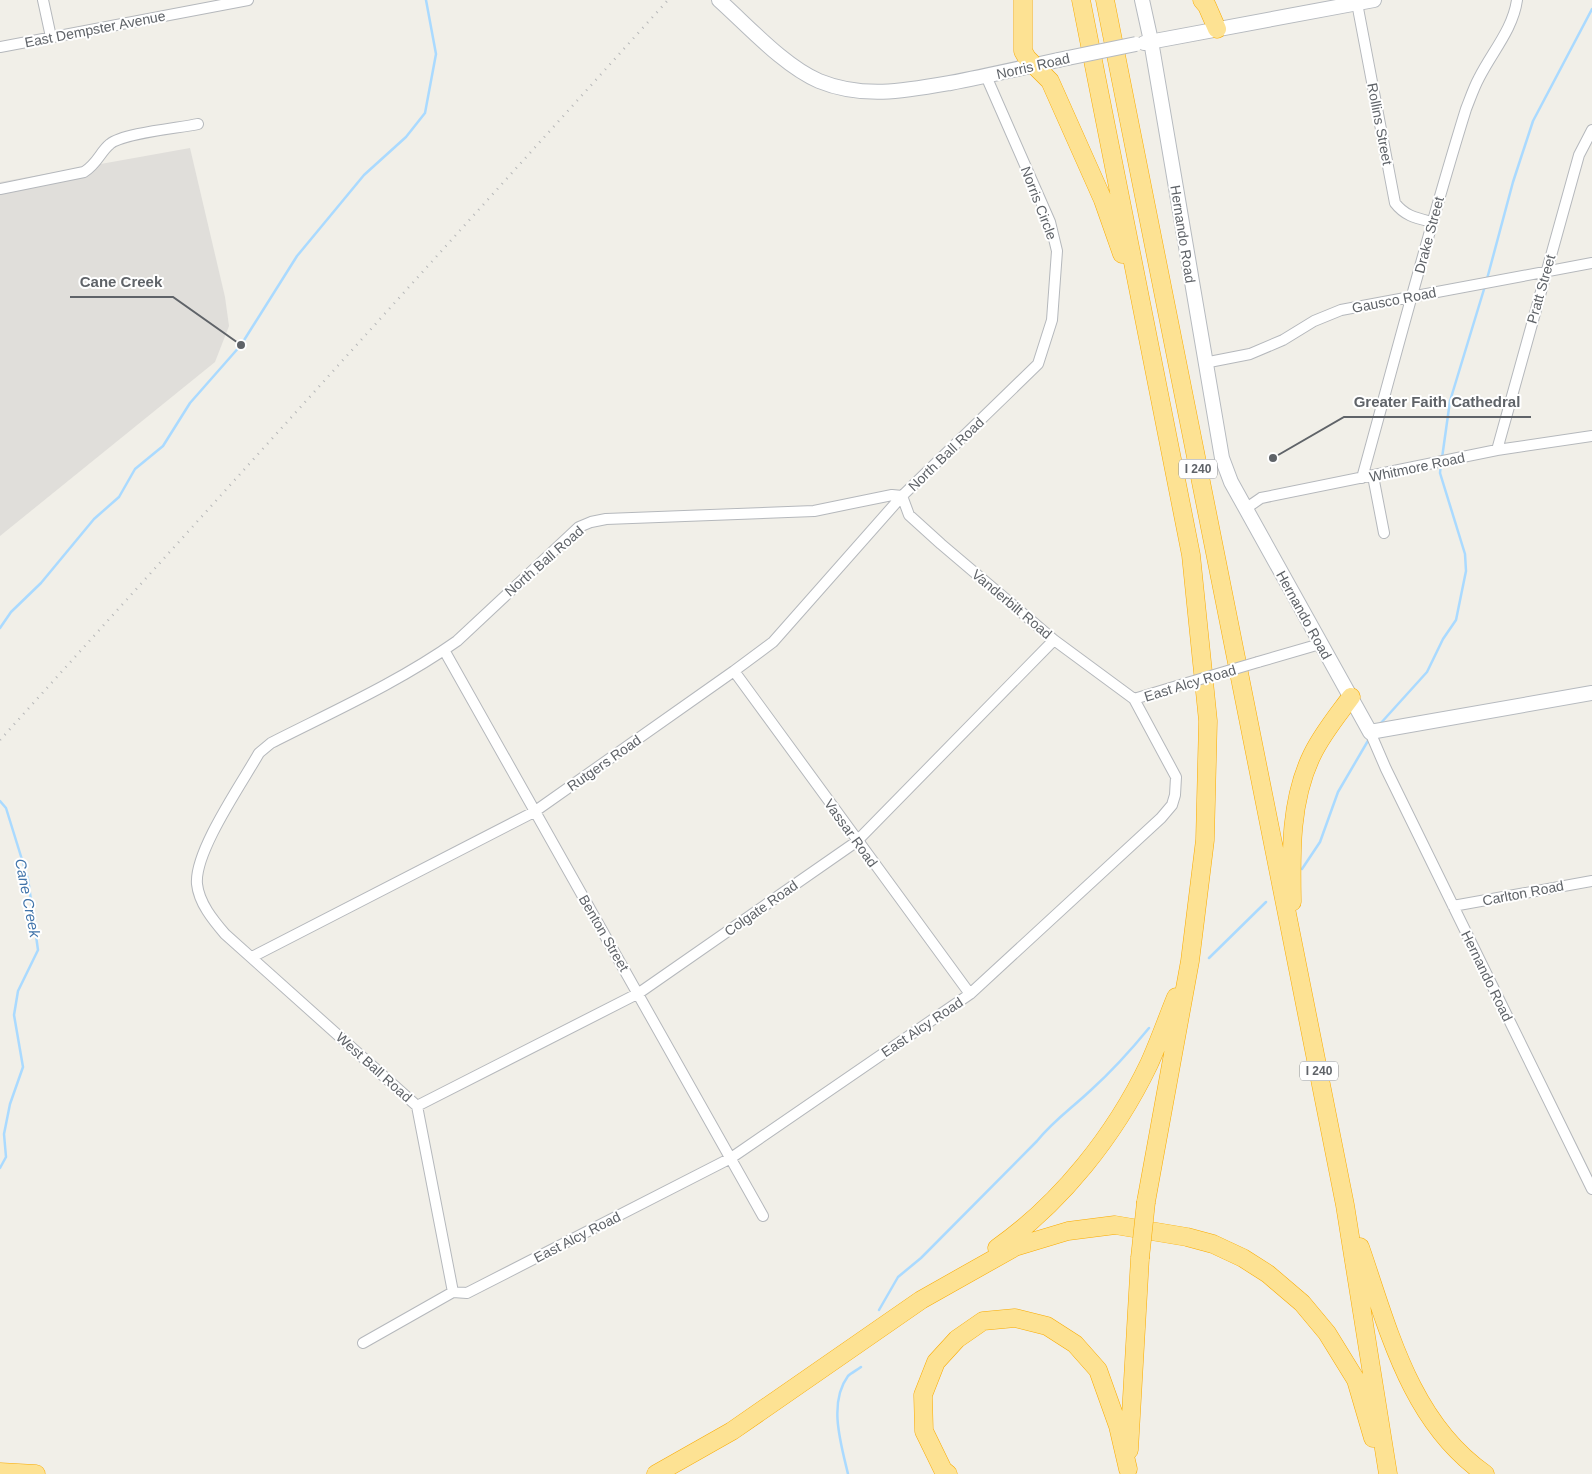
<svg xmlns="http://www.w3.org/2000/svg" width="1592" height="1474" font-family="Helvetica,sans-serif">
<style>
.industrial{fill:#e0deda}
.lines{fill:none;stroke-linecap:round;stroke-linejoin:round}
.stream{stroke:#aadaff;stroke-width:2.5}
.street-casing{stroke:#b5b8bc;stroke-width:12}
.secondary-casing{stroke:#b6babf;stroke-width:16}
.highway-casing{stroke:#f9ab00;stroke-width:19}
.street{stroke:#fff;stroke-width:10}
.secondary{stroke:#fff;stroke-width:14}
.highway{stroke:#fde293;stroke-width:18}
.rail{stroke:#b6b7b8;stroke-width:2.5;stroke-dasharray:1 6;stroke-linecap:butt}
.street-bridge-casing{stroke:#b5b8bc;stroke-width:12;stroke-linecap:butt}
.secondary-bridge-casing{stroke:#b6babf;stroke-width:16;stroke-linecap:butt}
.highway-bridge-casing{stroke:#f9ab00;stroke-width:19;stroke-linecap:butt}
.street-bridge{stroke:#fff;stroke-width:10}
.secondary-bridge{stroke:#fff;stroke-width:14}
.highway-bridge{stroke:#fde293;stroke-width:18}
.labels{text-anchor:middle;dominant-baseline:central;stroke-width:4;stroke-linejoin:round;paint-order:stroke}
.shield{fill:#fff;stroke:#8f9295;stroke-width:1}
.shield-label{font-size:12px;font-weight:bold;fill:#5f6368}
.street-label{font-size:14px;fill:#5f6368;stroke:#fff}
.water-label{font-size:15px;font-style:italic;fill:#4174aa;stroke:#fff}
.leader{fill:none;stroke:#5f6368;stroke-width:2}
.callout-dot{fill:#5f6368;stroke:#fff;stroke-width:2}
.callout-label{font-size:15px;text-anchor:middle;font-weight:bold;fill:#5f6368;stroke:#fff;stroke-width:4;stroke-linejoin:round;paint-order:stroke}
</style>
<rect width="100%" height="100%" fill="#f1efe8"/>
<!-- industrial -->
<path class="industrial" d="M190 148 225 297 229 326 215 362 0 536V182Z"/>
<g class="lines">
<!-- stream -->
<path class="stream" d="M1487 279 1513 182 1533 121 1592 9
M1442 458 1450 401 1485 286
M0 628 11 612 41 583 94 519 119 497 135 469 163 446 190 403 241 345 297 256 364 175 406 137 425 113 436 54 426 0
M1380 724 1427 672 1443 639 1456 620 1466 571 1465 554 1440 473 1441 463
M0 801 6 808 28 879 38 950 18 991 14 1015 23 1067 10 1104 4 1134 6 1157 0 1168
M1302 869 1320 842 1338 792 1369 739
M1209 958 1266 902
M879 1310 898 1277 921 1258 1037 1141C1054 1120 1072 1108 1091 1090 1112 1071 1131 1050 1149 1028
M848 1474C841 1444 828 1403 848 1376 851 1373 857 1370 861 1367"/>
<!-- street casing -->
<g class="street-casing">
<path id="street" d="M43 0 51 37
M1357 3 1395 203C1405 216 1416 218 1432 222
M0 47 248 0
M0 189 84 172C98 163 100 152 110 144 123 133 180 128 198 124
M1204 363 1250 354 1283 340 1314 321 1341 310 1592 263
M1497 450 1579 155 1592 130
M1373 476 1384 533
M1362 478C1396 355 1428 231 1466 109 1470 99 1474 87 1479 78 1492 52 1513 29 1517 0
M1245 509 1261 498 1497 450 1592 436
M444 650 763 1216
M1258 662 1320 644
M734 671 970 994
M1134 699 1187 683
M1370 732 1386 769 1592 1189
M1453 906 1592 881
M252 957 534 812 734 671 773 642 902 496
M417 1106 639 993 856 842 1054 640
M453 1292 417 1106 225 934C213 920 199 903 197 884 194 852 242 783 259 753L271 743C334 711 399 682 457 641L579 527 591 522 606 519 814 511 892 495 902 496 1038 364 1052 320 1057 251 1050 222 986 76
M363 1343 453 1292 467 1293 731 1158 970 994 1161 818 1172 805 1175 795 1176 777 1134 699 1054 640 941 544 909 515 902 496"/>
</g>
<!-- secondary casing -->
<g class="secondary-casing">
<path id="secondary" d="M719 0C748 26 784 66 819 81 863 99 905 91 950 83 986 76 1022 68 1058 60
M1142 0 1151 41 1222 458 1231 482 1370 732 1592 693
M1144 43 1374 0"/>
</g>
<!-- highway casing -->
<g class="highway-casing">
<path id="highway" d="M1023 0V51L1027 58 1050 81 1103 200 1122 254
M1081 0 1191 555 1208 721 1205 840 1190 961 1146 1202
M1105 0 1345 1205 1388 1474
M1202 0 1207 6 1217 29
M1292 902C1291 852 1290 800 1312 755 1322 734 1337 716 1351 697
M1360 1247C1388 1328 1410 1422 1485 1474
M997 1248C1061 1203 1115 1135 1149 1064 1159 1042 1167 1019 1176 997
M1129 1450 1140 1258
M0 1472 36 1474
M656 1474 732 1431 921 1300 1015 1247 1068 1231 1115 1225 1187 1237 1213 1244 1243 1258 1268 1274 1302 1303 1327 1333 1356 1380 1373 1438
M948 1474 943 1470 924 1431 923 1395 936 1362 957 1339 983 1321 1015 1318 1047 1326 1075 1344 1098 1370 1118 1426 1128 1469"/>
</g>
<!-- street -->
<use href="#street" class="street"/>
<!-- secondary -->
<use href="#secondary" class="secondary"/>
<!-- highway -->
<use href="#highway" class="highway"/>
<!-- rail -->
<path class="rail" d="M0 740 668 0"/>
<!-- street-bridge casing -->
<g class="street-bridge-casing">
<path id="street-bridge" d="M1187 683 1258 662"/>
</g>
<!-- secondary-bridge casing -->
<g class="secondary-bridge-casing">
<path id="secondary-bridge" d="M1058 60 1136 44"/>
</g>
<!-- highway-bridge casing -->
<g class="highway-bridge-casing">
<path id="highway-bridge" d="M1140 1258 1146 1202"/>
</g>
<!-- street-bridge -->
<use href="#street-bridge" class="street-bridge"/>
<!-- secondary-bridge -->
<use href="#secondary-bridge" class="secondary-bridge"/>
<!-- highway-bridge -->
<use href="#highway-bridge" class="highway-bridge"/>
</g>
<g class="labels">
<!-- shield labels -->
<g class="shield">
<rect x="1179" y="459.5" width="38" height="19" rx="4"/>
<rect x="1300" y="1061.5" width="38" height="19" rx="4"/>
</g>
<g class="shield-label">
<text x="1198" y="469">I 240</text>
<text x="1319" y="1071">I 240</text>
</g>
<!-- street labels -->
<g class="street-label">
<text transform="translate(95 29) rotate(-11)">East Dempster Avenue</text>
<text transform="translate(1033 66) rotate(-13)">Norris Road</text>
<text transform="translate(1380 124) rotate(79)">Rollins Street</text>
<text transform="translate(1039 203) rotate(69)">Norris Circle</text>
<text transform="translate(1183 234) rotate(81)">Hernando Road</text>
<text transform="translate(1429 235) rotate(-75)">Drake Street</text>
<text transform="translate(1541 289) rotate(-74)">Pratt Street</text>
<text transform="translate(1394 300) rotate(-11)">Gausco Road</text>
<text transform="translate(946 454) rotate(-44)">North Ball Road</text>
<text transform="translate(1417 467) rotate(-12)">Whitmore Road</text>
<text transform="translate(544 561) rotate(-41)">North Ball Road</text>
<text transform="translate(1012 604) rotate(40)">Vanderbilt Road</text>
<text transform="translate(1304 615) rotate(61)">Hernando Road</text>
<text transform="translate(1190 683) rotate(-17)">East Alcy Road</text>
<text transform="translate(604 763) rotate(-35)">Rutgers Road</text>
<text transform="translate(851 833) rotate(54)">Vassar Road</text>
<text transform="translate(1523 893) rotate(-11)">Carlton Road</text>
<text transform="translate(761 908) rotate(-35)">Colgate Road</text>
<text transform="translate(604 933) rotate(60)">Benton Street</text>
<text transform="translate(1487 976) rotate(64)">Hernando Road</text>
<text transform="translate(922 1027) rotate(-34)">East Alcy Road</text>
<text transform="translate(374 1067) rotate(42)">West Ball Road</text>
<text transform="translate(577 1237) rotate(-27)">East Alcy Road</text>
</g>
<!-- water labels -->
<g class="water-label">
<text transform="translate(28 898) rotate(79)">Cane Creek</text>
</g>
</g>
<!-- callouts -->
<path class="leader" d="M241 345L173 297H70M1273 458L1344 417H1531"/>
<g class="callout-dot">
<circle cx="241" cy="345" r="5"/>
<circle cx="1273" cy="458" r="5"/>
</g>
<g class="callout-label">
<text x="121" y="287">Cane Creek</text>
<text x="1437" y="407">Greater Faith Cathedral</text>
</g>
</svg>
